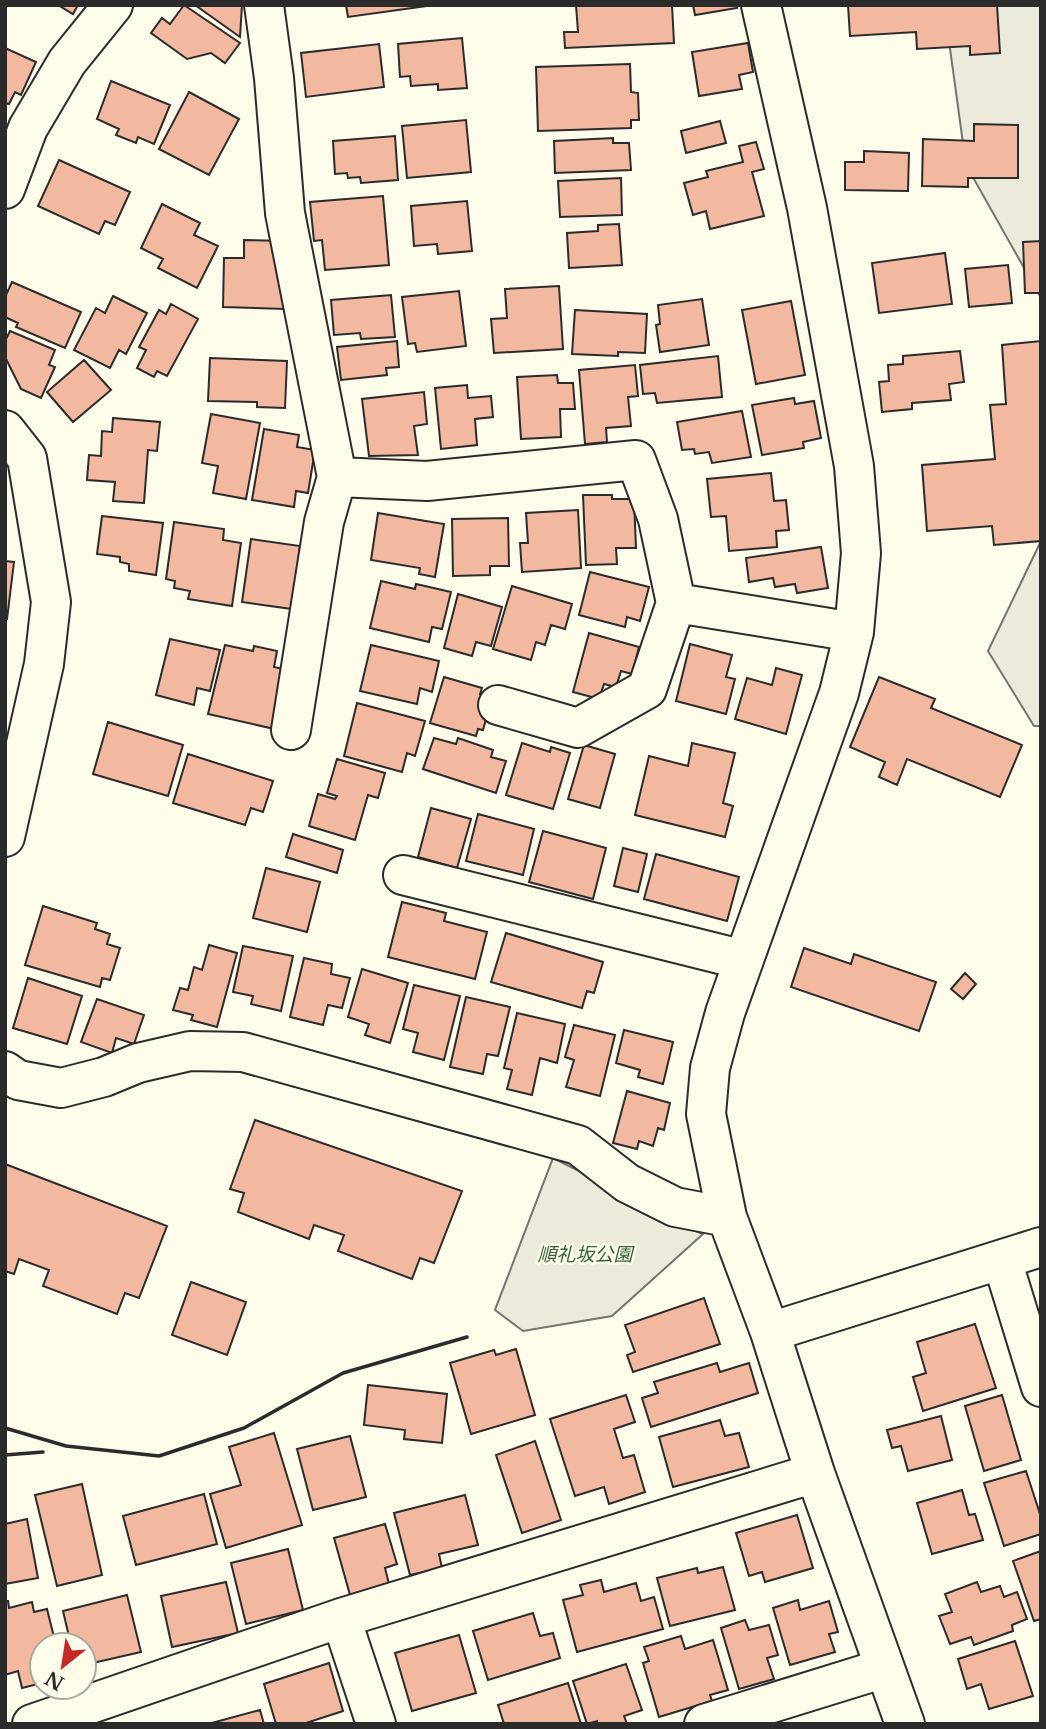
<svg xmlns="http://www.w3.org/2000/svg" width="1046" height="1729" font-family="'Libre Baskerville','Noto Sans JP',serif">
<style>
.green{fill:#ecebdb;stroke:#74746e;stroke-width:2}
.building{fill:#f2b8a0;stroke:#2b2b2b;stroke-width:2}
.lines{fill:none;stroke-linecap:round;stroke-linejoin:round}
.minor-casing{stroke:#2b2b2b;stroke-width:42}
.minor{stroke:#fdfbea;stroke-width:38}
.wall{stroke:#2b2b2b;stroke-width:3.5}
.labels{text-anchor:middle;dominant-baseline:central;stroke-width:5;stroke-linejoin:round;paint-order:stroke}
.park-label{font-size:19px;font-style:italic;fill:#34623c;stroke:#fdfbea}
</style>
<rect width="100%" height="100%" fill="#fdfbea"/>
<!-- green -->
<path class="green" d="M944 5H1041V298L966 165Z
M1041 541V726H1034L988 651Z
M553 1158 579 1171 628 1203 703 1234 612 1316 523 1331 495 1310Z"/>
<!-- building -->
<path class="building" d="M58 5H78L73 14Z
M184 5 240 43 225 63 211 53 187 59 151 33 162 18 170 24Z
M195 5H242L240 37Z
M346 5H434L348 17Z
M576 5H672L674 43 565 48 564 32H578Z
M693 5H737V8L695 15Z
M848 5H997L1000 53 970 55V46L917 49 916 32 850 36Z
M462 38 467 88 438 90V84L411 86 410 76 400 77 398 44Z
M748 43 753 72 739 75 742 89 699 96 692 52Z
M379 44 384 87 306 97 301 53Z
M5 48 36 62 21 95 15 92 9 104 5 103Z
M630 64 631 92 638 93 639 120H631V128L538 131 536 67Z
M111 81 170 105 154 144 138 137 136 143 116 135 119 129 97 119Z
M189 92 239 119 209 175 159 149Z
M466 120 471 172 407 178 402 126Z
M720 121 726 143 686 153 681 131Z
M974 124 1018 125V178H968V187L922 186 923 139 974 141Z
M395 136 398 180 361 183 360 177 348 178 347 173 335 174 333 141Z
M613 138V143H629L631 170 555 173 554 141Z
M756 142 764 169 752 172 764 216 710 229 706 211 693 215 684 183 708 177 706 171 743 162 739 146Z
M864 151 909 153 908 191 845 190V162H864Z
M59 160 130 192 115 225 105 221 99 234 38 206Z
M621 178 622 215 560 217 558 181Z
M383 196 389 265 325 270 322 240 314 241 310 202Z
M467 201 472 251 438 254 437 244 414 246 411 206Z
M162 204 200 223 194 235 218 246 197 288 158 268 163 259 141 248Z
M619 224 622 265 569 268 567 233 598 231V225Z
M244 240 287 241 285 309 223 307 224 258H244Z
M1041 241V293H1025L1023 242Z
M945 253 952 304 879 313 872 263Z
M1008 265 1012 303 969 307 965 269Z
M12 282 81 312 65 348 16 327 18 323 5 317V297Z
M559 286 563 349 494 353 491 319 507 318 505 289Z
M459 291 466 346 417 352 415 343 408 344 402 297Z
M391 295 395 337 361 339 360 333 334 335 331 300Z
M113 296 147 313 126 354 119 350 110 368 74 350 96 308 105 313Z
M702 299 709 345 660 352 656 325 660 324 658 305Z
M791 301 805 375 756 384 742 310Z
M171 304 198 319 167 376 157 371 154 377 137 368 146 350 139 347 159 310 166 314Z
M575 310 647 314 645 353 618 352V356L572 354Z
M10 331 55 350 49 365 55 367 41 398 21 389 5 357V341Z
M397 341 399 367 386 368 387 375 341 380 337 347Z
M1041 341V541L994 545 992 526 927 531 922 465 995 459 990 405 1006 404 1002 345Z
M960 351 964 382 949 384 951 400 912 403V409L882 412 879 382 889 381 888 365 903 364V356Z
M718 356 722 397 657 403 655 393 643 394 640 365Z
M210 358 287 361 285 408 257 407V402L208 401Z
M84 360 111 390 73 422 47 392Z
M635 365 638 396 628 397 631 426 606 428 607 442 585 444 579 370Z
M557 375 558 383H573L575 409H560L561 437 521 439 517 377Z
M467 385 468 398 491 396 493 417 475 419 477 445 441 449 435 388Z
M424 392 427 424 414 426 418 455 369 456 362 399Z
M794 398 795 404 814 401 821 438 803 442 804 448 762 455 752 405Z
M742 411 751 457 712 463 709 452 695 454 694 449 682 450 677 422Z
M211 414 260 423 246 499 213 493 218 466 202 463Z
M113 418 160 422 157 451 148 450 144 503 113 501 115 482 87 480 89 455 101 456 102 431 112 432Z
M264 429 299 435 297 447 315 450 308 493 296 491 294 507 252 500Z
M771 473 774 501 786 500 789 530 776 531 777 547 729 551 726 516 711 517 707 479Z
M583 495H612V499H634L636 548H616L617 564 586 565Z
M578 510 581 568 522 572 520 543H528L526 513Z
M378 513 444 524 435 577 419 574 420 568 371 560Z
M102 516 163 523 156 575 129 571V564L120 562V557L97 554Z
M508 518 509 566H490V575L453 576 452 519Z
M174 522 224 529 223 540 241 543 232 606 188 599 190 591 174 588 175 581 166 579Z
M251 539 300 546 292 609 242 602Z
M821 547 828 588 797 593 795 584 775 587 773 578 749 582 746 558Z
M5 561 14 562 7 619H5Z
M590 572 649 587 640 621 627 617 625 627 579 615Z
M381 581 415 589 416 584 451 592 442 629 432 627 429 642 370 628Z
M512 586 572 604 565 629 551 625 545 645 536 642 531 660 493 649Z
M458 594 502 607 491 646 476 642 472 656 444 648Z
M589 633 639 647 632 674 621 671 616 687 604 684 599 699 573 692Z
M170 639 220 650 210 691 197 688 194 705 156 695Z
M690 644 732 655 726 677 735 679 726 714 676 701Z
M225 645 253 651 254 646 277 651 274 667 292 671 279 730 208 714Z
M371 645 439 661 432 692 420 688 417 704 360 691Z
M776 668 802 675 786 734 735 719 747 678 772 685Z
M444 677 482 688 480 694 492 698 483 730 478 729 476 736 430 723Z
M879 677 935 699 931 708 1022 745 1000 797 907 759 897 785 879 777 885 762 850 747Z
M357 703 425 721 415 756 407 753 402 772 344 756Z
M108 722 183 745 168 796 93 774Z
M434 738 456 744 458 738 493 750 491 757 506 761 496 793 423 769Z
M522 743 550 752 551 747 570 753 553 809 506 795Z
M692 743 735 753 723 803 733 806 725 837 635 815 649 756 688 766Z
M584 745 615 754 600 808 568 799Z
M188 754 273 781 263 812 251 808 245 825 173 803Z
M337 759 385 773 378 798 368 795 355 840 309 826 318 794 335 799 337 796 327 793Z
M431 808 471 819 457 868 418 857Z
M478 814 534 829 523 875 466 861Z
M543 831 606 848 593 899 529 882Z
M293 834 343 850 337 873 286 857Z
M623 848 647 854 638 892 614 886Z
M656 854 739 877 727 921 644 899Z
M266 868 320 882 307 932 253 918Z
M402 902 446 913 444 921 487 932 475 979 388 957Z
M43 906 97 923 95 929 110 934 107 944 120 948 110 980 102 978 100 987 25 965Z
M506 933 603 962 594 993 587 991 582 1008 491 982Z
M209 945 237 953 217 1027 191 1020 193 1015 173 1010 180 988 188 990 194 967 202 970Z
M243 946 293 956 281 1011 251 1004 253 996 233 992Z
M804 948 851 964 854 954 936 982 919 1031 791 987Z
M304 958 332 964 331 974 350 978 342 1008 328 1005 323 1025 290 1017Z
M362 969 408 983 390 1043 365 1035 369 1024 348 1017Z
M965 973 976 984 963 999 951 989Z
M28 978 82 996 67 1044 13 1028Z
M414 985 460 996 444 1060 413 1052 418 1033 403 1029Z
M466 997 510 1007 498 1056 487 1054 483 1074 450 1067Z
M97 999 144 1015 134 1044 116 1038 112 1053 81 1042Z
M517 1013 565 1024 557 1063 540 1058 532 1095 507 1089 512 1070 504 1068Z
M574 1025 615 1035 600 1096 566 1087 574 1060 565 1057Z
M624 1030 673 1042 663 1084 638 1077 640 1070 616 1063Z
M627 1091 670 1103 664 1130 658 1128 653 1146 639 1141 637 1149 613 1143Z
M255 1120 462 1191 434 1263 420 1258 412 1279 338 1251 344 1235 314 1225 309 1239 238 1212 244 1193 230 1189Z
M5 1164 167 1226 139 1298 125 1293 117 1314 43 1286 49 1270 19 1259 14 1274 5 1271Z
M191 1282 246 1302 227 1355 172 1335Z
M704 1298 720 1344 633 1372 627 1355 635 1352 625 1325Z
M975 1324 996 1388 923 1411 913 1377 926 1373 917 1342Z
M516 1349 535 1415 471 1434 450 1363 494 1350 496 1355Z
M717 1363 720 1372 749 1363 758 1393 651 1427 642 1398 658 1393 654 1382Z
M368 1385 447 1394 442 1443 404 1439 405 1430 364 1425Z
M626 1395 635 1422 614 1429 623 1458 634 1455 645 1492 609 1504 604 1487 575 1496 550 1419Z
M1002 1395 1021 1460 984 1471 965 1406Z
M941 1416 952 1460 908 1471 901 1446 892 1448 887 1430Z
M720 1420 725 1436 739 1433 749 1467 673 1487 659 1437Z
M274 1433 302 1525 226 1548 210 1494 241 1485 229 1447Z
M350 1436 366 1497 313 1510 297 1449Z
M535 1441 561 1520 522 1533 496 1455Z
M1026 1471 1041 1517V1534L1004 1546 984 1483Z
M82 1484 102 1575 57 1586 35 1495Z
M962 1490 969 1515 975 1514 983 1540 932 1554 917 1503Z
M204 1494 217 1544 136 1565 123 1516Z
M465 1495 478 1545 439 1554 442 1568 410 1575 394 1513Z
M797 1515 813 1568 765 1582 762 1572 749 1576 736 1533Z
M27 1519 38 1578 5 1584V1524Z
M385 1524 397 1564 385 1568 389 1584 350 1595 334 1538Z
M288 1549 303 1610 246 1624 231 1563Z
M1041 1551V1619L1034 1621 1013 1561Z
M723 1567 735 1610 670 1626 657 1578 697 1568 698 1573Z
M601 1580 604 1592 636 1583 641 1601 654 1597 663 1629 577 1652 563 1600 583 1595 580 1585Z
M226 1582 238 1633 172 1647 161 1596Z
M977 1582 981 1592 1000 1586 1004 1597 1017 1592 1027 1619 1012 1625 1013 1631 974 1645 971 1637 950 1644 939 1616 952 1612 945 1594Z
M127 1595 141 1652 84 1665V1645H71L63 1611Z
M798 1600 800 1610 829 1601 838 1632 829 1634 835 1652 790 1665 773 1608Z
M5 1601H8L9 1608 32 1602 34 1612 47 1609 56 1645H42V1683L22 1688 18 1671 5 1675Z
M533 1613 540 1636 553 1633 560 1658 488 1680 473 1631Z
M745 1620 749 1630 769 1625 778 1655 767 1658 774 1679 739 1689 721 1628Z
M459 1635 476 1693 412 1711 395 1653Z
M681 1636 685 1649 713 1640 728 1690 710 1695 712 1701 659 1717 643 1663 649 1661 644 1647Z
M1015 1641 1033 1696 989 1709 981 1684 967 1689 958 1659Z
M329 1663 343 1711 303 1724H276L264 1684Z
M626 1664 642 1710 624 1716 627 1724H597V1721L587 1724 573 1681Z
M568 1683 581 1724H504L498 1705Z
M260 1710 264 1724H208Z"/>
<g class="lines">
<!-- minor casing -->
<g class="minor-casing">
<path id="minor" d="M264 5 274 78 285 213 337 477 324 522 291 730
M761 5 807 208 854 466 861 553 854 632 839 693 725 1013 710 1068 706 1114 727 1217 770 1332 815 1473 905 1724
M5 189 28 128 67 62 113 5
M5 430 27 458 51 602 44 664 5 837
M337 477 427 481 636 460 658 519 676 603 854 632
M498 705 578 728 647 689 676 603
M403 875 744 960
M5 1071 18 1080 61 1088 104 1077 138 1063 190 1051 243 1052 578 1145 627 1183 675 1207 727 1217
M1002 1260 1041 1387
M770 1332 1041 1247
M341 1618 376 1724
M32 1724 341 1618 815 1473
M704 1724 885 1668"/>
</g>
<!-- minor -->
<use href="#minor" class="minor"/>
<!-- wall -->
<path class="wall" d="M5 1428 66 1446 159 1456 244 1428 343 1373 467 1337
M5 1455 43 1452"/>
</g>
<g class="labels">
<!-- park labels -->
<g class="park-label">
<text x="585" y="1254">順礼坂公園</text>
</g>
</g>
<!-- border -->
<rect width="1046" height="1729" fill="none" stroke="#2b2b2b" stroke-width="14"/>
<!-- north arrow -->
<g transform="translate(63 1666) rotate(210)"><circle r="33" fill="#fdfbea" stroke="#a9a89e" stroke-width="2"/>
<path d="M0-5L12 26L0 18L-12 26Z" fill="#c62828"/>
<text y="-10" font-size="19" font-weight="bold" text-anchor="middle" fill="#2b2b2b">N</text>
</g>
</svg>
